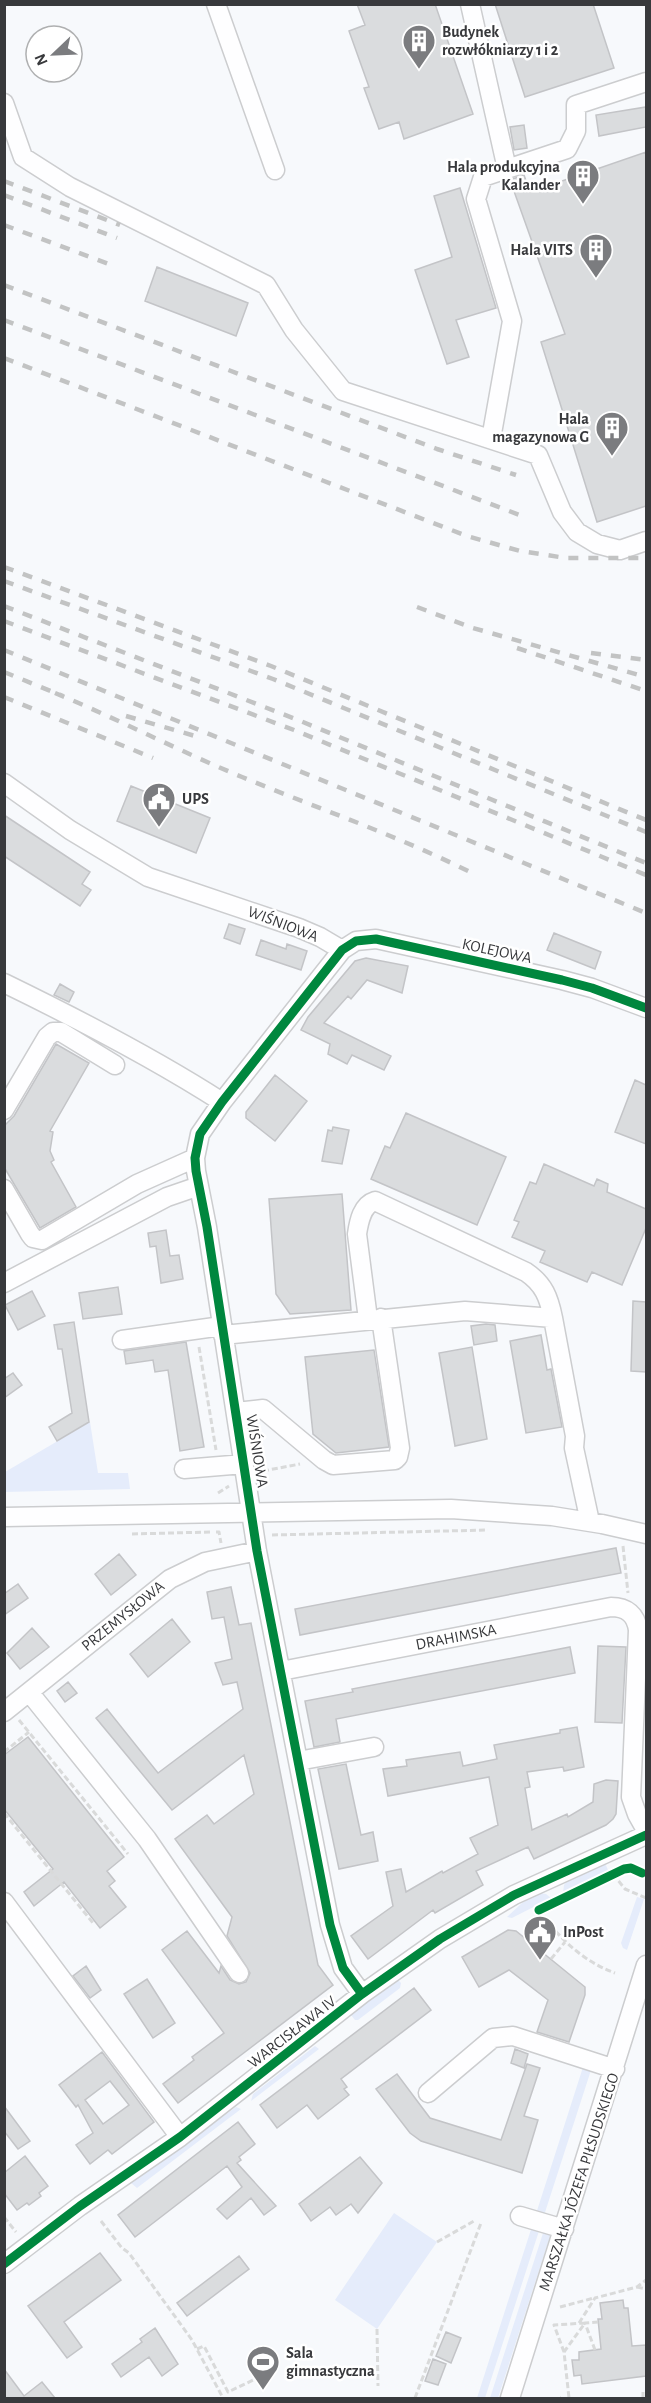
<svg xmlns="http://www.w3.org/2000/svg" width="651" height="2403" font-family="'Alegreya Sans',sans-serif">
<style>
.green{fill:#e5ecfb}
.building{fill:#dadcde;stroke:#c3c4c7;stroke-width:1.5;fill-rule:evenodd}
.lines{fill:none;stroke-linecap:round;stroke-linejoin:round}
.minor-casing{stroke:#cccdcf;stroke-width:21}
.path{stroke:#d9dada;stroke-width:3;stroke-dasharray:6 3;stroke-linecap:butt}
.minor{stroke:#fefeff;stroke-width:18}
.rail{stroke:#c2c3c3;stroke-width:4.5;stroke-dasharray:10 10;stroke-linecap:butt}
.cycleway-casing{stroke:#fff;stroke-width:13}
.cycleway{stroke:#00873e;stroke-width:9}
.labels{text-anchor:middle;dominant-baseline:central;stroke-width:5;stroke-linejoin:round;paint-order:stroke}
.poi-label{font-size:16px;font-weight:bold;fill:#38393c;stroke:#fff;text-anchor:start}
.street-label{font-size:16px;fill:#38393c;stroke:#fff}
</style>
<rect width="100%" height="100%" fill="#f7f9fc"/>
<!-- green -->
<path class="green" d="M90 1422 98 1473H128L130 1489 5 1492V1472Z
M605 1863 608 1870 606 1873 563 1893 564 1885 568 1880Z
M539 1893 546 1894 551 1898 512 1918 507 1917 522 1903Z
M637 1897 644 1899 627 1950 623 1948 621 1943Z
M397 1979 401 1983 400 1988 358 2020H355L351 2015Z
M315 2046 319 2049 251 2101 253 2094Z
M584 2064 592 2067 485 2398H477Z
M236 2107 241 2109 137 2188 131 2183Z
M394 2213 437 2242 377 2329 335 2300Z
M544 2230 551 2233 498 2398H490Z"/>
<!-- building -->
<path class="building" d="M357 4H435L473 114 404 139 399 122 379 129 364 88 369 87 349 31 365 25Z
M495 4H593L614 68 525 97Z
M646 107V127L599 136 596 115Z
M524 125 527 148 514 150 510 127Z
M646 152V506L597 522 541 342 565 334 510 180 524 175 530 192Z
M460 188 496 308 456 320 469 357 447 364 415 270 452 257 434 196Z
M157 267 248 303 236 336 145 301Z
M131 786 210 818 196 853 117 821Z
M4 815 90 872 82 884 91 890 80 906 4 856Z
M229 924 245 929 240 944 224 938Z
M554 933 601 952 595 969 547 950Z
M261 940 286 949 287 944 307 951 301 970 256 955Z
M366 958 408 966 402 993 367 980 351 999 348 996 324 1023 391 1056 384 1070 352 1055 347 1064 328 1054 330 1044 301 1030 308 1017 355 961Z
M60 984 74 992 69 1002 54 995Z
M56 1044 89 1063 50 1131 53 1132 50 1151 54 1160 51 1162 76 1207 40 1228 4 1167V1126L14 1116Z
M275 1075 307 1101 275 1141 246 1118V1112Z
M635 1080 646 1085V1144L615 1132Z
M406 1113 506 1157 477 1225 371 1179 385 1146 390 1148Z
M333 1127 349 1130 342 1164 322 1161 328 1130 332 1131Z
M544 1164 594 1186 597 1179 608 1184 607 1192 646 1209V1228L622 1285 592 1272 587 1282 540 1262 545 1251 512 1237 519 1222 514 1220 530 1182 536 1184Z
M342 1194 351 1310 290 1314 276 1294 269 1199Z
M166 1230 170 1256 179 1255 183 1279 161 1283 156 1246 150 1247 148 1233Z
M118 1287 122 1314 83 1319 79 1293Z
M32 1291 45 1316 18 1330 5 1305Z
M633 1301 646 1302V1372L631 1371Z
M74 1322 89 1422 57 1441 49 1427 72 1413 62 1349H58L54 1325Z
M486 1324 495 1325 497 1341 474 1345 471 1326Z
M541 1335 547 1370 551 1369 562 1427 526 1433 510 1341Z
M186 1342 204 1447 180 1451 168 1370 155 1372 153 1360 126 1364 124 1351Z
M472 1347 487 1439 455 1446 439 1353Z
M374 1350 389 1447 336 1453 313 1434 305 1357Z
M13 1373 22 1385 4 1398V1379Z
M616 1548 621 1573 300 1635 295 1609Z
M119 1554 136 1575 111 1595 95 1574Z
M18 1584 28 1598 4 1615V1594Z
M231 1587 239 1625 251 1623 318 1965 333 1985 178 2103 163 2084 194 2060 192 2057 224 2033 162 1950 187 1931 219 1973 221 1966 230 1980 239 1984 246 1982 250 1973 227 1936 232 1917 175 1839 207 1815 214 1824 254 1794 244 1755 172 1810 96 1718 107 1709 158 1773 243 1709 237 1682 223 1685 215 1663 232 1659 224 1617 212 1619 207 1592Z
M172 1619 190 1642 148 1677 130 1654Z
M32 1628 49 1647 20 1669 7 1653Z
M598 1646 626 1647 622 1723 595 1722Z
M570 1647 575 1673 336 1719 340 1742 314 1747 305 1701 353 1692 352 1689Z
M68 1682 77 1693 65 1702 57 1691Z
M577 1727 584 1767 564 1771 563 1767 527 1772 530 1787 525 1788 532 1830 567 1814 568 1817 593 1802 594 1784 606 1780 618 1781 616 1814 613 1819 606 1825 534 1859 528 1847 476 1871 483 1885 435 1913 433 1910 368 1959 351 1936 393 1906 386 1872 401 1869 406 1892 442 1871 443 1873 478 1854 470 1838 498 1825 489 1777 388 1796 383 1769 407 1766 406 1760 460 1752 463 1766 497 1759 494 1745 560 1733V1730Z
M28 1737 124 1857 107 1871 115 1881 109 1886 126 1907 100 1928 64 1882 34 1906 24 1892 53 1869 4 1809V1755Z
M346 1764 361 1835 373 1832 378 1861 339 1869 318 1769Z
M508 1930 516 1931 585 1987V1995L569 2042 537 2032 548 2000 509 1970 479 1987 462 1957Z
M86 1966 101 1990 90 1998 73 1976Z
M147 1979 175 2023 153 2038 124 1994Z
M414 1988 431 2010 341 2079 347 2087 344 2089 349 2095 318 2119 307 2105 277 2128 260 2105Z
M515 2049 528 2054 524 2068 511 2063Z
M102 2052 154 2122 112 2154 108 2150 90 2164 76 2145 93 2133 78 2105 76 2107 59 2085ZM110 2081 129 2105 103 2124 85 2100Z
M527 2064 540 2068 524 2116 538 2120 522 2173 421 2141 410 2133 376 2089 397 2074 430 2118 501 2140Z
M4 2106 30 2141 18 2149 4 2131Z
M238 2122 255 2144 239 2157 241 2160 237 2163 276 2206 264 2215 251 2198 227 2219 217 2209 242 2187 227 2166 135 2237 118 2215Z
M25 2156 48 2186 39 2193 41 2196 29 2205 27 2203 17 2210 4 2193V2173Z
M360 2157 382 2183 358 2213 351 2204 336 2215 330 2207 311 2221 299 2204Z
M100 2253 121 2280 64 2322 82 2347 67 2358 28 2306Z
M239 2256 249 2269 187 2316 177 2303Z
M623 2300 624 2308H628L632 2346 646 2345V2376L582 2384 581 2375 574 2376 572 2360H579V2352L601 2349 598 2319H602L600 2303Z
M155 2328 178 2364 162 2376 149 2357 121 2377 112 2364 142 2342 140 2339Z
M446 2332 461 2338 451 2363 436 2356Z
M433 2359 446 2364 438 2385 425 2381Z
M4 2369 24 2396 42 2382 55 2398H4Z"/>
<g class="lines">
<!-- minor casing -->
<g class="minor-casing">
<path id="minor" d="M216 4 275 170
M470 4 507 169 483 177 476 199 512 321 491 439
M4 103 23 157 70 187 266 285 294 330 343 391 538 455 562 512 577 532 597 544 620 550 646 541
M507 169 567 149 576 131V105L646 82
M4 783 70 830 148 877 299 928 320 937 342 950
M4 983C78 1019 152 1057 222 1102
M4 1110 47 1037 53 1032H61L115 1065
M4 1189 30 1234 33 1238 42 1240 137 1184 195 1158
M4 1283 167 1197 199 1186
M368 1319 357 1234C359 1221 362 1205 375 1201L526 1272C544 1284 549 1298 553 1318
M223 1335 465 1311 553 1318 575 1436 574 1448 590 1522
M122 1340 222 1326
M236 1412 263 1409 324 1460 333 1465 395 1460 398 1457 400 1448 381 1318
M184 1469 244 1464
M4 1517 451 1509 552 1516 602 1524 646 1534
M281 1671 611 1607C627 1607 636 1615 638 1630L631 1797 637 1814 646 1830
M29 1692 147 1839 239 1973
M4 1712 170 1579 205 1562 257 1551
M298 1761 374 1747
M4 1902 180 2137
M362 1994 343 1968 330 1925 257 1551 207 1227 196 1171 195 1158 200 1134 222 1102 342 950 356 941 376 939 562 980 592 988 646 1008
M428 2093 493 2038 513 2036 615 2069
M520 2216 564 2229
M4 2264 80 2206 180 2137 362 1994 440 1939 514 1895 646 1835
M510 2398 646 1965"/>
</g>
<!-- path -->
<path class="path" d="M199 1347 216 1450
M263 1471 300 1464
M218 1493 229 1486
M216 1532H219L221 1543
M132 1534 210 1532
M272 1535 488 1530
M623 1546 628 1593
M19 1720 128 1854
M4 1752 29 1732
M4 1813 93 1923
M613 1874 625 1889 646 1898
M539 1910C558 1937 582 1961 615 1973
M551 1959 565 1942
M4 2217 16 2232
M101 2221 122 2248 129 2253 192 2340 223 2398
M437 2242 474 2221
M637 2287 646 2289
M560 2307 594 2298
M579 2323 595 2298 637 2287 646 2280
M377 2329 378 2386
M197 2349 204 2346 228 2392 266 2374
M595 2350 585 2323 599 2322
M564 2352 554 2325 585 2323 564 2352 569 2398
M599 2397V2398
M415 2398 481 2223
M560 2398H561
M643 2398V2392"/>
<!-- minor -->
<use href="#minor" class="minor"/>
<!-- rail -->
<path class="rail" d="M4 181 120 225
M4 195 117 238
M4 225 114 266
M4 285 437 449 516 475
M4 320 525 517
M4 358 467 536 520 551 566 558H646
M4 567 271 666 646 820
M4 581 273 679 646 832
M4 606 298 720 646 863
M417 607 473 628 646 677
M4 621 294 730 646 875
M517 648 646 691
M4 650 646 913
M591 653 646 660
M4 672 63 696
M55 693C118 719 179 751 242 777 319 809 399 836 474 874
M4 697 153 758
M126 716 195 736"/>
<!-- cycleway casing -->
<g class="cycleway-casing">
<path id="cycleway" d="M539 1910 624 1869 631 1868 642 1873
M362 1994 343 1968 330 1925 257 1551 207 1227 196 1171 195 1158 200 1134 222 1102 342 950 356 941 376 939 562 980 592 988 646 1008
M4 2264 80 2206 180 2137 362 1994 440 1939 514 1895 646 1835"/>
</g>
<!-- cycleway -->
<use href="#cycleway" class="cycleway"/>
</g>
<!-- icons -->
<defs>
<g id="building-pin" transform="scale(1.725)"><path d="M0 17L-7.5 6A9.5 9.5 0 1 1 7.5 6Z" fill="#7b7c7f" stroke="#fff"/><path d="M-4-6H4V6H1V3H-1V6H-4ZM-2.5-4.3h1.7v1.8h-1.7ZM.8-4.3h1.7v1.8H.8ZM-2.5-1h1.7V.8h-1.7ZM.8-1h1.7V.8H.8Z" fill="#fff"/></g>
<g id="civic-pin" transform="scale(1.725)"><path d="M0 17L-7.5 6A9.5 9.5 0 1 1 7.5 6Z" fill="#7b7c7f" stroke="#fff"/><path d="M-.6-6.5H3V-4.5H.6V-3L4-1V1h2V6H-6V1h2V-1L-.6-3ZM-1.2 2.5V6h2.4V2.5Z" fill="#fff"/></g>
<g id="stadium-pin" transform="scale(1.725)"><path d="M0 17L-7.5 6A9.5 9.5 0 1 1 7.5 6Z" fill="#7b7c7f" stroke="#fff"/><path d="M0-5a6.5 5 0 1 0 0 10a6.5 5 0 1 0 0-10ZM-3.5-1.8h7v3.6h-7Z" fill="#fff"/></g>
</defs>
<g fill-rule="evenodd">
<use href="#building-pin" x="419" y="41"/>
<use href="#building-pin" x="583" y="176"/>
<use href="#building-pin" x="596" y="250"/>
<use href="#building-pin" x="612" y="428"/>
<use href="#civic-pin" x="159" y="799"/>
<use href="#civic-pin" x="540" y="1932"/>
<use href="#stadium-pin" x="263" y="2362"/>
</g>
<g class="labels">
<!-- poi labels -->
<g class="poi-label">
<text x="442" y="32">Budynek<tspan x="442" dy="18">rozwłókniarzy 1 i 2</tspan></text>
<text x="560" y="167" text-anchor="end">Hala produkcyjna<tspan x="560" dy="18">Kalander</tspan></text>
<text x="573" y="250" text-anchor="end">Hala VITS</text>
<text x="589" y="419" text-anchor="end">Hala<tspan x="589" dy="18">magazynowa G</tspan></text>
<text x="182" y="799">UPS</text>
<text x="563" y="1932">InPost</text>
<text x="286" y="2353">Sala<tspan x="286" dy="18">gimnastyczna</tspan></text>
</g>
<!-- street labels -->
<g class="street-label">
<text transform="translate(283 924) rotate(21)">WIŚNIOWA</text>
<text transform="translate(497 951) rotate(12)">KOLEJOWA</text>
<text transform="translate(257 1451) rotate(81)">WIŚNIOWA</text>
<text transform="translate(123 1616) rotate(-39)">PRZEMYSŁOWA</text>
<text transform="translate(456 1637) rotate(-11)">DRAHIMSKA</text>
<text transform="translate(292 2032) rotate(-38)">WARCISŁAWA IV</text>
<text transform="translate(579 2182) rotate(-72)">MARSZAŁKA JÓZEFA PIŁSUDSKIEGO</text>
</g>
</g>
<!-- border -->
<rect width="651" height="2403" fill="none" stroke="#38393c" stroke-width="12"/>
<!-- north arrow -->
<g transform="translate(54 54) rotate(247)"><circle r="28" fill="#ffffff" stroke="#afb0b1" stroke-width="1.5"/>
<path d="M0-4.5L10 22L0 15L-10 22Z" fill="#7b7c7f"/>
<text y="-9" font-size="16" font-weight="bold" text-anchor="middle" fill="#38393c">N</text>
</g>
</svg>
